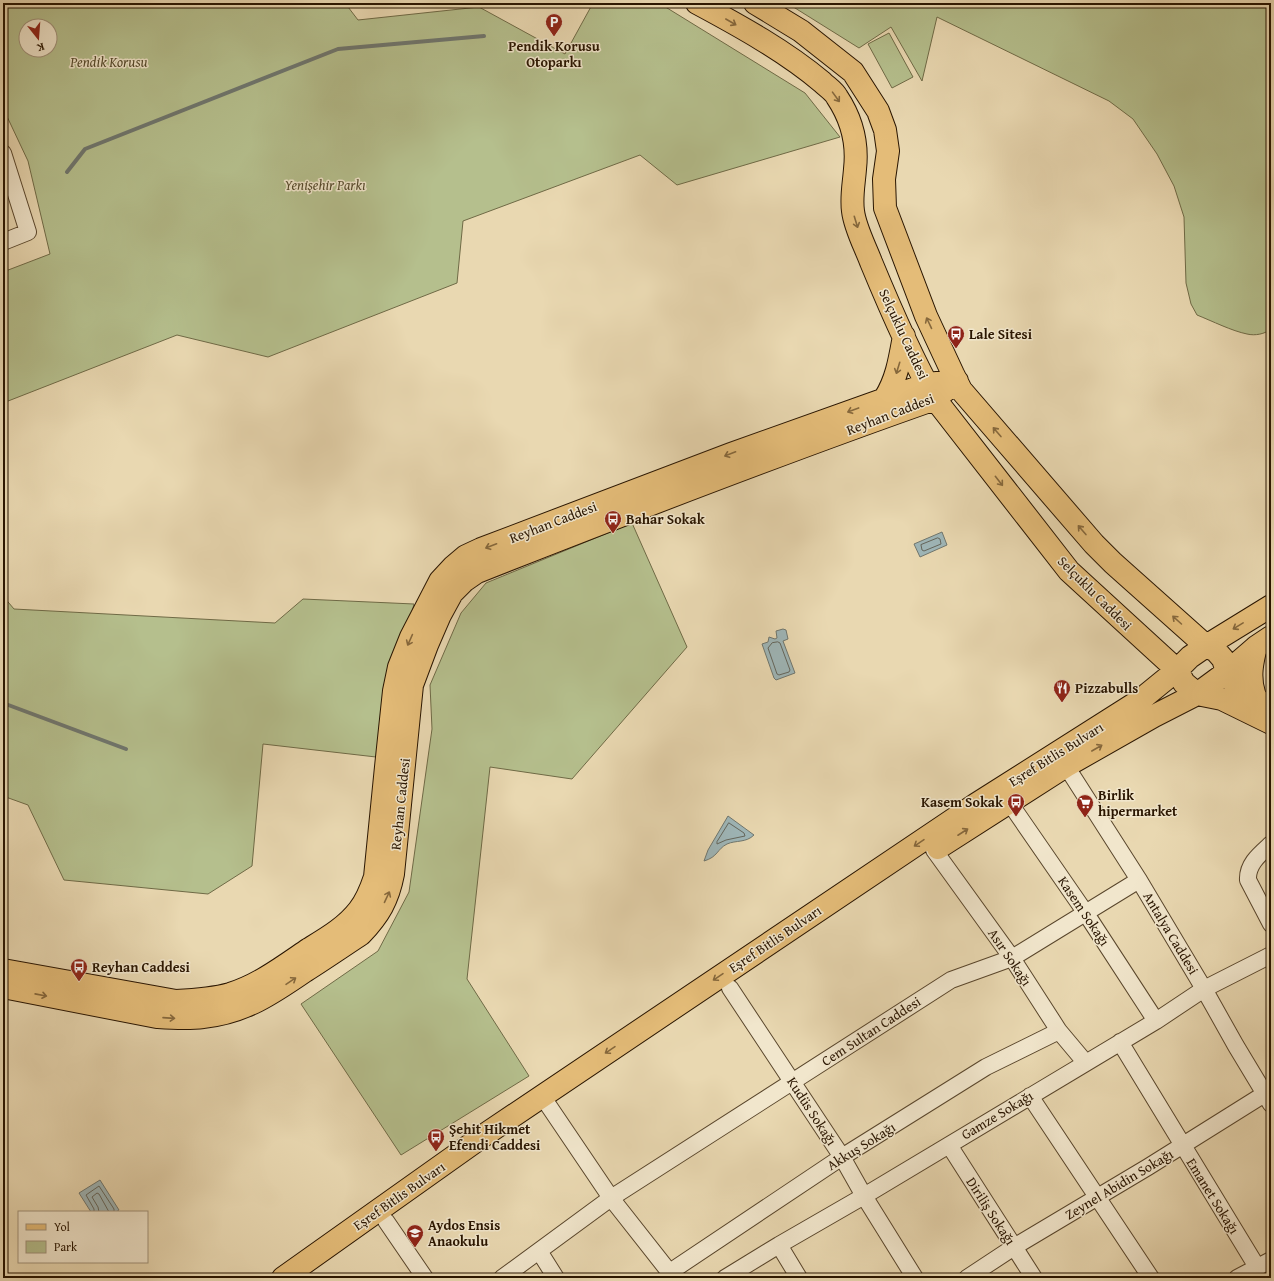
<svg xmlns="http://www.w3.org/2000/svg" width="1274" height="1281" font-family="'Gentium Book Plus',serif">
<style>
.green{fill:#b5bf8d;stroke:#6f6a46;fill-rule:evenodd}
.water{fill:#9eb6b8;stroke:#6f766e}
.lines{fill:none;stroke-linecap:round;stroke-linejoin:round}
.shore{stroke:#64665c;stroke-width:1}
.stream{stroke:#6f766e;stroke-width:4}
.minor-casing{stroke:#59462c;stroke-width:18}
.primary-casing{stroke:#291500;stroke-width:24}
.minor{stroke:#f1e6cc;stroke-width:16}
.primary{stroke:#e4bc78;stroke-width:22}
.oneway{stroke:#86683c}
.labels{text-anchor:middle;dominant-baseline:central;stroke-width:3;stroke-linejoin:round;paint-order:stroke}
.poi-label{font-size:14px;font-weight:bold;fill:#291500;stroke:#f1e6cc;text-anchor:start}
.park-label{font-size:14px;font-style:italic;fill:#53482a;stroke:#f1e6cc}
.street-label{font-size:14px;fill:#291500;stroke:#f1e6cc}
</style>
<rect width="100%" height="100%" fill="#e9d8b1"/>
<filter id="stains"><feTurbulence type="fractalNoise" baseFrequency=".005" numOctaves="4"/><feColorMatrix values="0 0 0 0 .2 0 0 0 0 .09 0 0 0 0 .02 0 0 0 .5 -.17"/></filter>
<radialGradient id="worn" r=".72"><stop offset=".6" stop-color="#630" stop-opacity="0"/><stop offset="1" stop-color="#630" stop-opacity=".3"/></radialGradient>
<!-- green -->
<path class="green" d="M3 3H345L358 20 479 7 565 54 593 3H659L805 93 840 137 677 185 640 155 463 221 457 283 268 357 177 335 3 403V272L50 254 28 161 3 108ZM26 26H50V50H26Z
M787 3H1271V329C1265 334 1255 336 1247 334 1232 331 1212 321 1197 315L1191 304 1186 283 1184 217 1174 186 1157 154 1133 119 1109 101 937 17 922 81 891 27 859 48Z
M889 33 913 77 892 88 868 44Z
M632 523 687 647 572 779 490 767 467 979 529 1076 401 1155 301 1004 378 951 409 892 432 729 430 685 461 613 486 583Z
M3 596 14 609 275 623 303 599 414 604 376 757 263 744 252 866 208 894 64 880 28 805 3 796Z"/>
<!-- water -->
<path class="water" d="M942 532 947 545 920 557 914 544Z
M783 629 786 630 788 639 783 641 795 673 776 680 774 678 762 644 768 642 769 637 775 639 777 638 776 631Z
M728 816 754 835C746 843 736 840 727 844 717 849 718 857 704 861L708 850Z
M100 1180 119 1210 116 1212H91L79 1193Z"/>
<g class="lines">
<!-- shore -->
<path class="shore" d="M938 538 940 539 941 544 924 551 922 550 921 545Z
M778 642 780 643 790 670 789 672 779 675 777 674 768 648 772 643Z
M729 823 744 833 745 836 726 840 717 844V842Z
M94 1212V1209L86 1195 99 1186 114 1209V1212
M99 1212 98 1207 92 1197 97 1193 99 1194 109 1212"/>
<!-- stream -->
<path class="stream" d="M67 172 85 149 338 49 484 36
M3 703 126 749"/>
<!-- minor casing -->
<g class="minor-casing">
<path id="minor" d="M3 153 28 232 3 242
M1066 766 1139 880 1204 989 1236 1046 1271 1104
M1009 802 1085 912 1156 1021
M1271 844C1260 854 1247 864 1248 880L1271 924
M934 850 1012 958 1059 1031 1085 1062
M730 988 842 1157 864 1196 915 1278
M1120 1042 1257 1267
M542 1096 611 1198 674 1278
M1030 1096 1151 1278
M949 1145 1034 1278
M386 1221 425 1278
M779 1245 799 1278
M539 1251 556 1278
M670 1272 842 1157 986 1067 1059 1031
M502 1278 611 1198 951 980 1012 958 1139 880
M725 1278 779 1245 864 1196 1156 1021 1204 989 1271 955
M967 1278 1014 1247 1148 1167 1271 1090
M1237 1278 1271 1260"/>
</g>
<!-- primary casing -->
<g class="primary-casing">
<path id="primary" d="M697 3C740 26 785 51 822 82 827 87 834 91 837 97 851 118 858 143 855 169 854 183 851 197 853 211 855 228 865 246 871 262 890 308 910 355 935 399L1069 571 1177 670 1184 683 1197 694 1222 699 1271 723
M755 3 801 31 853 72 878 111 885 130 888 151 884 179 885 208 926 316 953 374 961 390 1094 544 1113 563 1206 646 1216 651 1223 659 1227 672 1238 688 1264 713
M885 398C897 379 900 358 904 336
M1256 647C1252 662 1249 677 1254 693 1255 698 1260 702 1262 707
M938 848 1066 766 1154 716 1197 694 1227 672 1256 647 1271 637
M3 970 176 1001C194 1000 212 999 230 994 259 985 284 966 309 949 327 938 346 927 359 910 367 900 371 889 375 877L386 767 394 691 399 667 411 637 440 581 453 567 466 556 481 549 731 454 927 384 957 381
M3 987 157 1017C173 1018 188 1019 203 1017 244 1013 273 993 305 971 324 959 343 946 361 934 379 915 388 900 393 874L412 685 427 645 440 615 452 593 464 581 477 572C629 512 781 453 935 399L957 381
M283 1278 483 1136 975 805 1139 701 1177 670 1190 657 1206 646 1271 606"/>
</g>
<!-- minor -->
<use href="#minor" class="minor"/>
<!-- primary -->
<use href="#primary" class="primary"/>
</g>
<!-- one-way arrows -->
<defs><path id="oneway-shaft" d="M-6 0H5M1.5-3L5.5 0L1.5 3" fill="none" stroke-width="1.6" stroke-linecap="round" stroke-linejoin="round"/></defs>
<g class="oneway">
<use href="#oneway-shaft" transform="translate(731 22) rotate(30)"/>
<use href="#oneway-shaft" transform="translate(836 97) rotate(54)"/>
<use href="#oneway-shaft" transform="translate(856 222) rotate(73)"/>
<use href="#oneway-shaft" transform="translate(929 323) rotate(-115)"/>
<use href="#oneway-shaft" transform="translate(898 368) rotate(107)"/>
<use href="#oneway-shaft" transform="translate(853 410) rotate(160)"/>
<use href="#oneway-shaft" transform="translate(997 432) rotate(-131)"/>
<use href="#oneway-shaft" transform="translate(730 454) rotate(159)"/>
<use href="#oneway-shaft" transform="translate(999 481) rotate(52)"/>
<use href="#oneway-shaft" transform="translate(1082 530) rotate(-131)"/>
<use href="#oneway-shaft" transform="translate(491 546) rotate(159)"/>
<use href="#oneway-shaft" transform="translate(1177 620) rotate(-138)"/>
<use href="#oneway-shaft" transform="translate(1238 626) rotate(149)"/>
<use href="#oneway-shaft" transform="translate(410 640) rotate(114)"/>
<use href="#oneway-shaft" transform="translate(1097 748) rotate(-30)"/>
<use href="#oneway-shaft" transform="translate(963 832) rotate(-33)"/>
<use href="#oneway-shaft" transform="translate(919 843) rotate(146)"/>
<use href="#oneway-shaft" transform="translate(387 897) rotate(-65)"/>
<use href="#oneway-shaft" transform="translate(718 977) rotate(146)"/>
<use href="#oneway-shaft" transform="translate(291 981) rotate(-34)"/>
<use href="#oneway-shaft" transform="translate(41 995) rotate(11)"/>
<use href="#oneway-shaft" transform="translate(169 1018) rotate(4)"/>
<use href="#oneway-shaft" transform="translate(610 1050) rotate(146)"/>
</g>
<!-- icons -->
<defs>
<g id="parking-pin" transform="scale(0.9)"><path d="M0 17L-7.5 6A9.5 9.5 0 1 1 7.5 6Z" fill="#8f2418" stroke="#f1e6cc"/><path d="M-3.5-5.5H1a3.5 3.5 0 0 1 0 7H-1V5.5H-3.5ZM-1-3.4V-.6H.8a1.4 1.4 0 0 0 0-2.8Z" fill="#fff"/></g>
<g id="bus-pin" transform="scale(0.9)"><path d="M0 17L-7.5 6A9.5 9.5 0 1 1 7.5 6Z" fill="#8f2418" stroke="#f1e6cc"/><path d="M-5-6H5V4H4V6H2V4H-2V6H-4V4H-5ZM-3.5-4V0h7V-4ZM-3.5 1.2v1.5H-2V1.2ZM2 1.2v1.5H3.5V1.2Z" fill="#fff"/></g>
<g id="restaurant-pin" transform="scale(0.9)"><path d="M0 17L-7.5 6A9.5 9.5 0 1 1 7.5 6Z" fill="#8f2418" stroke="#f1e6cc"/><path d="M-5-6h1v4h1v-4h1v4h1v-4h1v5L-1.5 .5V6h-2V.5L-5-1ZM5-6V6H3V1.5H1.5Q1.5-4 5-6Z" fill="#fff"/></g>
<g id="supermarket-pin" transform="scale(0.9)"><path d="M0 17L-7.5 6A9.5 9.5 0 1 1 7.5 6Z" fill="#8f2418" stroke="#f1e6cc"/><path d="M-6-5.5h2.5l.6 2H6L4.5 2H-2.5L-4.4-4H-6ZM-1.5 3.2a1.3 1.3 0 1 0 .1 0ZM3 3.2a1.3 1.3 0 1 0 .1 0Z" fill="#fff"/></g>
<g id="school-pin" transform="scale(0.9)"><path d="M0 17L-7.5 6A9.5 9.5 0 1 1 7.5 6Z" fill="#8f2418" stroke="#f1e6cc"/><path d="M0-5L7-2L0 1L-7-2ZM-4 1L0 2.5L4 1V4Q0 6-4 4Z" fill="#fff"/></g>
</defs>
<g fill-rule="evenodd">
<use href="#parking-pin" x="554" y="22"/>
<use href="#bus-pin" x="956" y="334"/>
<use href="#bus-pin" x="613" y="519"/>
<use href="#restaurant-pin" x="1062" y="688"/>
<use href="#bus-pin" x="1016" y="802"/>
<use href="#supermarket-pin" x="1085" y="803"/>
<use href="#bus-pin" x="79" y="967"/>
<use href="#bus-pin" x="436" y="1137"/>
<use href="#school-pin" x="415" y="1233"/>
</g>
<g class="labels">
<!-- poi labels -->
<g class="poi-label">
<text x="554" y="46" text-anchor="middle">Pendik Korusu<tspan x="554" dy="16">Otoparkı</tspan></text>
<text x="969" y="334">Lale Sitesi</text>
<text x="626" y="519">Bahar Sokak</text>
<text x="1075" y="688">Pizzabulls</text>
<text x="1098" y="795">Birlik<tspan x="1098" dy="16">hipermarket</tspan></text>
<text x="1003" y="802" text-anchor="end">Kasem Sokak</text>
<text x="92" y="967">Reyhan Caddesi</text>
<text x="449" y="1129">Şehit Hikmet<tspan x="449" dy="16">Efendi Caddesi</tspan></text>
<text x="428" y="1225">Aydos Ensis<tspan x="428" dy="16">Anaokulu</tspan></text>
</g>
<!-- park labels -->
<g class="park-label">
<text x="109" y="62">Pendik Korusu</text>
<text x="325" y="185">Yenişehir Parkı</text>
</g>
<!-- street labels -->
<g class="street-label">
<text transform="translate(904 334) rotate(65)">Selçuklu Caddesi</text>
<text transform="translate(890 414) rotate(-21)">Reyhan Caddesi</text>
<text transform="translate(553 522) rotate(-21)">Reyhan Caddesi</text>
<text transform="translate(1095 593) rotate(45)">Selçuklu Caddesi</text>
<text transform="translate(1056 754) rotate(-32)">Eşref Bitlis Bulvarı</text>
<text transform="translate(400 804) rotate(-84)">Reyhan Caddesi</text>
<text transform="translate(1084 911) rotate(56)">Kasem Sokağı</text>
<text transform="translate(1171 933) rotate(59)">Antalya Caddesi</text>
<text transform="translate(775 939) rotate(-34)">Eşref Bitlis Bulvarı</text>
<text transform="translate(1010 957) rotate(56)">Asır Sokağı</text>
<text transform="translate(871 1031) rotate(-33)">Cem Sultan Caddesi</text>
<text transform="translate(812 1111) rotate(57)">Kudüs Sokağı</text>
<text transform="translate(997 1115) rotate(-31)">Gamze Sokağı</text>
<text transform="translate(861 1146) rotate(-32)">Akkuş Sokağı</text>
<text transform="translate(1119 1184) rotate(-31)">Zeynel Abidin Sokağı</text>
<text transform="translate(399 1196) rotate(-35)">Eşref Bitlis Bulvarı</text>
<text transform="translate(1213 1196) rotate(58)">Emanet Sokağı</text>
<text transform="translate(991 1211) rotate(57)">Diriliş Sokağı</text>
</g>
</g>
<!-- margin -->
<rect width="1274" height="1281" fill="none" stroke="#e9d8b1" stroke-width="16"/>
<rect x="4" y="4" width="1266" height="1273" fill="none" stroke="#291500" stroke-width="2"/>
<rect x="8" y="8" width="1258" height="1265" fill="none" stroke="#291500"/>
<!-- legend -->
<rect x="18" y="1211" width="130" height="52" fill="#f1e6cc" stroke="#a1927a"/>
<rect x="26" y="1224" width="20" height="6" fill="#e4bc78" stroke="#a1927a"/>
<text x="54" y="1231" font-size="12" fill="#291500">Yol</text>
<rect x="26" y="1241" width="20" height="12" fill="#b5bf8d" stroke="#a1927a"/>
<text x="54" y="1251" font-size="12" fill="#291500">Park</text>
<!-- north arrow -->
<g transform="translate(38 38) rotate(163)"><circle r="19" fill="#f1e6cc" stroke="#a1927a"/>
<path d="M0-3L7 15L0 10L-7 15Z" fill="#8f2418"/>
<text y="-6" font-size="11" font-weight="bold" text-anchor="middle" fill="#291500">K</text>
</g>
<rect width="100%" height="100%" filter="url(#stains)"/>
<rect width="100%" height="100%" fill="url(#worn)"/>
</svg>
